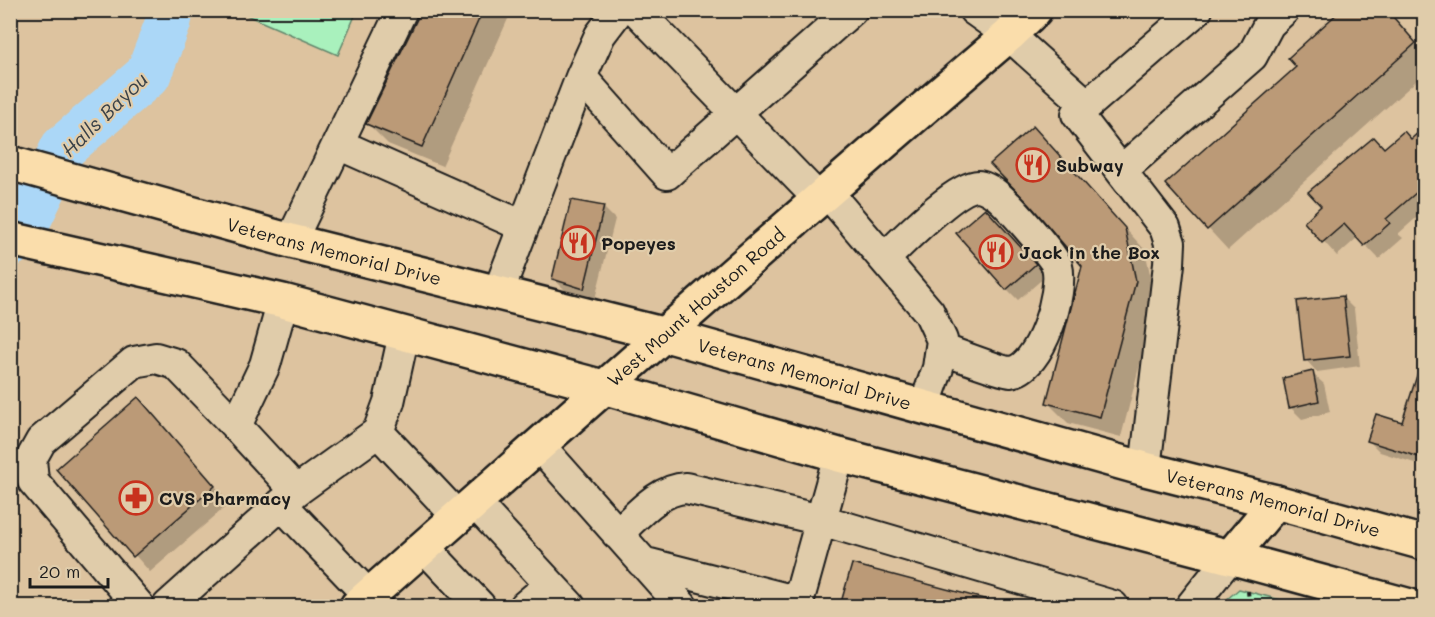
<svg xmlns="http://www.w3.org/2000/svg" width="1435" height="617" font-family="Mali,sans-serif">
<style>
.green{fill:#a9f1bd;stroke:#62866c;stroke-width:1.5}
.shadow{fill:#0003}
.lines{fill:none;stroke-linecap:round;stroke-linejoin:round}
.river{stroke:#abd7f7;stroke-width:46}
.building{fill:#bb9a77;stroke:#1c1c1c;stroke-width:1.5}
.minor-casing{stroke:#1c1c1c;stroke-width:34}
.major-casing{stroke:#1c1c1c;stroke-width:38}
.path{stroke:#1c1c1c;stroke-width:4;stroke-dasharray:4.5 4.5;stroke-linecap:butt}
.minor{stroke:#e0ccaa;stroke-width:30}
.major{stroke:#faddab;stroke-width:33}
.labels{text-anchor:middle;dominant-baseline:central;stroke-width:4.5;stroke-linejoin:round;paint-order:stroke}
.poi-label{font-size:18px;font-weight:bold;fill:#1c1c1c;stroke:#e0ccaa;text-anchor:start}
.street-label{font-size:18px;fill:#1c1c1c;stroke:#e0ccaa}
.water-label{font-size:20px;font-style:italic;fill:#394148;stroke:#e0ccaa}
</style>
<rect width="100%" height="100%" fill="#ddc39f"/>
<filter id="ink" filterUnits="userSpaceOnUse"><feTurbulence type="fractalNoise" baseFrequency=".0167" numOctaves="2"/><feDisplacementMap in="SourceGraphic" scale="12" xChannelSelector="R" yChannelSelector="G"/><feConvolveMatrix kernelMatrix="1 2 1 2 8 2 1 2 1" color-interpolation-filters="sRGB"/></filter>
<g filter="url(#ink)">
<!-- green -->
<path class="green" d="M249 10H357V11L338 55 246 15Z
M1239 589 1303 606H1219Z"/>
<!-- shadow -->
<path class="shadow" d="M420 10H512L442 166 388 144 368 124 419 18Z
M1394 19 1424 53V74L1228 250 1167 184 1298 67Z
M1033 128 1145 250 1156 302 1121 437 1068 423 1047 402 1084 266Z
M1424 129V211L1398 234 1403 238 1379 259 1358 237 1337 256 1306 222 1385 149 1412 141Z
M603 207 615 219 595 299 565 290 554 279Z
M996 221 1046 276 1018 300 1007 289Z
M1342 297 1354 309 1360 366 1317 372 1306 360Z
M1312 373 1324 384 1330 412 1302 419 1291 408Z
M1424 393V466L1380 452 1369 441 1403 424Z
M138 399 230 503 150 572 58 469Z
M853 566 1008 606H842Z"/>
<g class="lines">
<!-- river -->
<path class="river" d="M10 244 24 229 63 148 148 75 168 23 171 10"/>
</g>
<!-- building -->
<path class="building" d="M419 10H483L422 147 366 124 418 17Z
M1341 10H1387L1416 43 1207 230 1165 184 1296 67 1288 58Z
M1033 126 1125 228 1136 281 1100 417 1046 403 1082 266 1030 205 990 164Z
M1425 127V185L1386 219 1390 223 1364 246 1344 224 1322 243 1304 222 1321 206 1308 192 1374 137 1384 148 1404 131 1411 139Z
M571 200 604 206 584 289 552 279Z
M985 208 1036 264 1006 290 956 233Z
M1343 296 1350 356 1304 361 1297 301Z
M1420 366 1425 367V459L1367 441 1376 414 1402 422Z
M1313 371 1319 401 1289 408 1283 378Z
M138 397 215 486 133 557 56 469Z
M852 564 988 600 987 606H840Z"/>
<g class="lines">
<!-- minor casing -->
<g class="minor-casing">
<path id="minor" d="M636 10 819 199
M974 10 1009 35 1087 105
M581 77 667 174 852 10
M338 144 523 226
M1121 171 1252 56 1269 24 1284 10
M827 192 929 312 942 340 938 368 924 407
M291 241 402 10
M884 259C901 243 956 186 978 186 982 186 990 190 994 193 1004 199 1054 256 1057 266 1064 291 1041 369 1010 372 1002 372 953 353 941 349
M498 293 581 77 600 35 619 10
M378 432 458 517
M539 445 682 606
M1145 469 1169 264 1170 243 1165 228 1077 114 1197 10
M296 491 378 432 389 402 404 334
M474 502 570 606
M281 504 369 596
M617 534C637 516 659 489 686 488L821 520 1113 606
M424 547 480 606
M642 562 799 602
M139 606 33 481 31 459 41 441 134 362 156 358 176 364 236 426
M168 606 296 491 236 426 265 365 283 301
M525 606 550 585
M797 606 839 455
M1191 606 1230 557"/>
</g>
<!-- major casing -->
<g class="major-casing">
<g id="major">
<path id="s1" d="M10 163 291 241 666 335 1145 469 1276 502 1424 543"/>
<path d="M10 239 283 301 603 387 839 455 1230 557 1410 606"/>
<path d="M1230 557 1276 502"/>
<path id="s2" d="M357 606C573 415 789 223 1009 35L1035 10"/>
</g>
</g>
<!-- path -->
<path class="path" d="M1248 591 1249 601 1254 606"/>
<!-- minor -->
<use href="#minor" class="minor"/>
<!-- major -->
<use href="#major" class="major"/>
</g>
</g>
<!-- icons -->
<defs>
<g id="restaurant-ring" transform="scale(1.725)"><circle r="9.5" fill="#e0ccaa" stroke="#c8321e" stroke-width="1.5"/><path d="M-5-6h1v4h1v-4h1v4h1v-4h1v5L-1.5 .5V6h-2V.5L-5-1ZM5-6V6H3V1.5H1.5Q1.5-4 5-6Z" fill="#c8321e"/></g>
<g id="pharmacy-ring" transform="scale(1.725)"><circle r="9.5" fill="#e0ccaa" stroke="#c8321e" stroke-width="1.5"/><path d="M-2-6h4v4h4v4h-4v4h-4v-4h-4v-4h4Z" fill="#c8321e"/></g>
</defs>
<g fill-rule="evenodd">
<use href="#restaurant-ring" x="1033" y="165"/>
<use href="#restaurant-ring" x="578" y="243"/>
<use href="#restaurant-ring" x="996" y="252"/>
<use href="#pharmacy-ring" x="136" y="498"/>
</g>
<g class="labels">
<!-- poi labels -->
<g class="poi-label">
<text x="1056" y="165">Subway</text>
<text x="601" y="243">Popeyes</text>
<text x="1019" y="252">Jack in the Box</text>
<text x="159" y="498">CVS Pharmacy</text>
</g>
<!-- street labels -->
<g class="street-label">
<text stroke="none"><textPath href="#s1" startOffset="336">Veterans Memorial Drive</textPath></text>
<text stroke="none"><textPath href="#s2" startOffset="452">West Mount Houston Road</textPath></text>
<text stroke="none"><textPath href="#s1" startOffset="822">Veterans Memorial Drive</textPath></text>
<text stroke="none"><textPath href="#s1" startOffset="1308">Veterans Memorial Drive</textPath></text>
</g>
<!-- water labels -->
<g class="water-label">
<text transform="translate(104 114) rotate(-44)">Halls Bayou</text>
</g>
</g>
<!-- margin -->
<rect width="1435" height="617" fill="none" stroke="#e0ccaa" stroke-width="36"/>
<rect x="18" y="18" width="1399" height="581" fill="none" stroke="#1c1c1c" stroke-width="2" filter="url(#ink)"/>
<!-- scale -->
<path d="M30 578v9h78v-9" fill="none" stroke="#1c1c1c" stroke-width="3"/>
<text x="39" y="578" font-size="18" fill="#1c1c1c" stroke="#e0ccaa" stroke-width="4.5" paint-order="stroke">20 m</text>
</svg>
